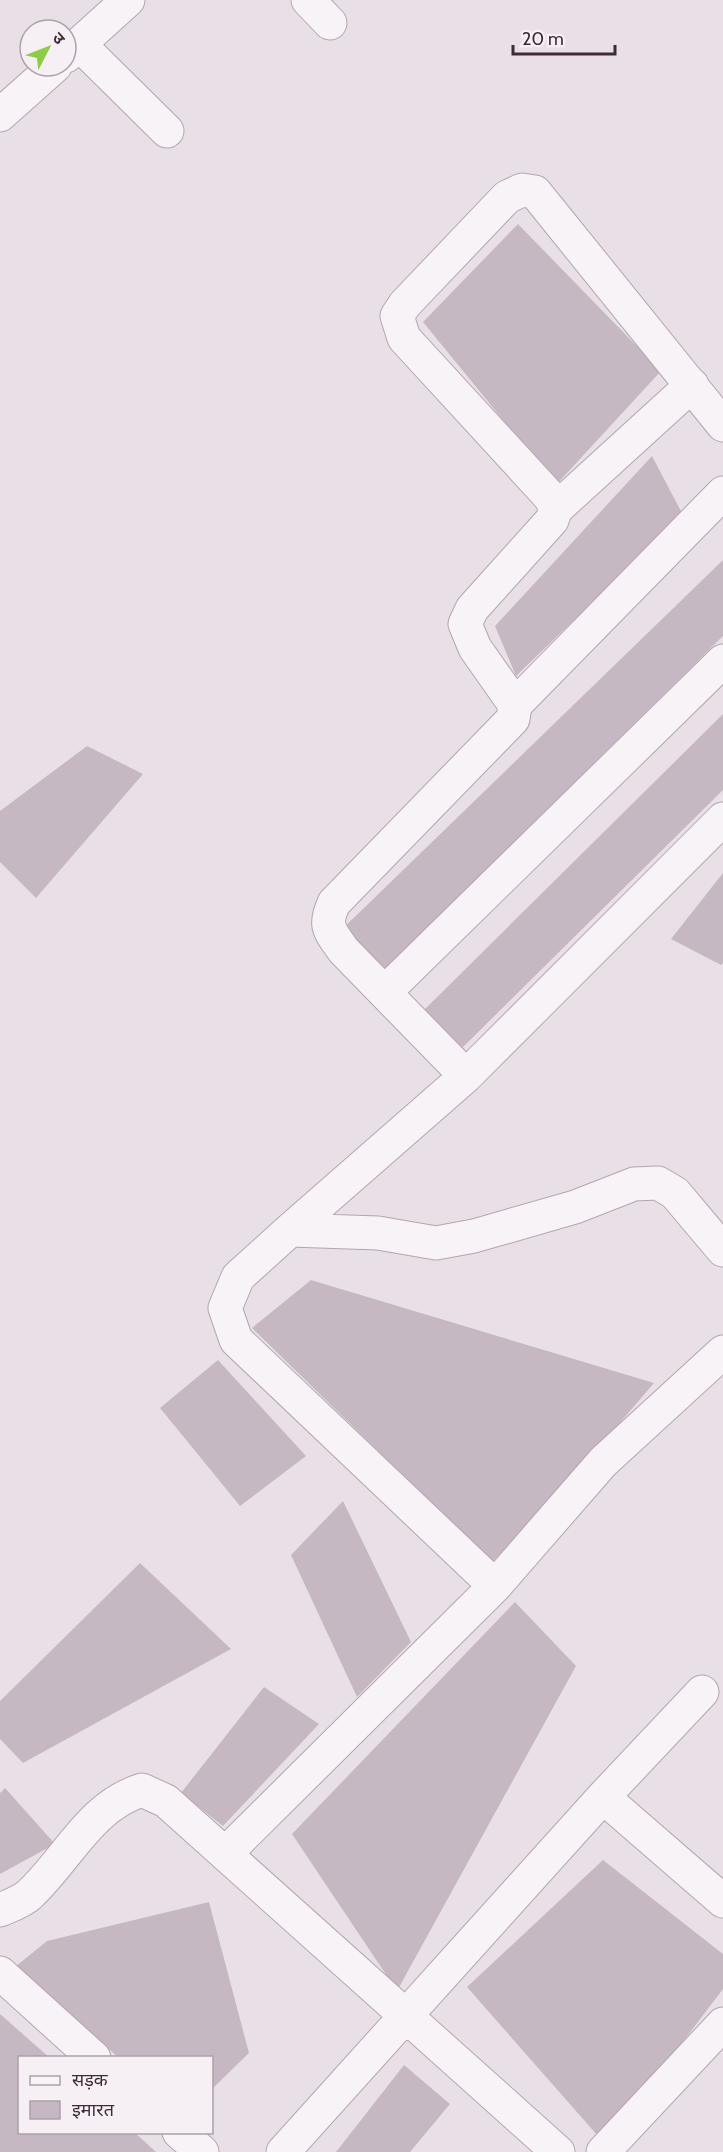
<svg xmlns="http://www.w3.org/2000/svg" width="723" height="2152" font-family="Cabin,'Noto Sans Devanagari',sans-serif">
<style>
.building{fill:#c6b8c2}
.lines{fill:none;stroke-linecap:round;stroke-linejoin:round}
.minor-casing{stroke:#b3a5b0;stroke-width:35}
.minor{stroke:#f7f3f6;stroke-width:33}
</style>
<rect width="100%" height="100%" fill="#e9e0e7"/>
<!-- building -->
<path class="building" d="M518 224 661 371 556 485 423 322Z
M652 456 683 515 516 676 495 626Z
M723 560V636L385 969 334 937Z
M723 714V790L461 1049 420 1014Z
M87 746 143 774 36 898 0 862V811Z
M723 873V963L721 965 671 939Z
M311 1280 654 1383 554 1500 492 1562 252 1328Z
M218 1360 306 1456 240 1506 160 1408Z
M343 1501 411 1642 357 1697 291 1555Z
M140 1563 231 1649 23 1763 0 1739V1701Z
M515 1602 576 1666 397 1991 292 1834Z
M264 1687 319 1724 223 1826 181 1793Z
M5 1788 55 1844 0 1874V1793Z
M603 1860 723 1954V1989L605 2144 467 1987Z
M209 1902 249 2053 212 2089V2058H119L15 1967 47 1941Z
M0 2014 50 2058H20V2132H134L156 2152H0Z
M404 2065 450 2104 410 2152H336Z"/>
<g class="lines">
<!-- minor casing -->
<g class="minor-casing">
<path id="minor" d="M308 0 330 23
M79 44 167 131
M66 56 128 0
M0 115 55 66
M556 509 692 385
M515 705 723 493
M385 992 723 661
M466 1076 344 951C330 931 323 927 334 903L513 719 515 705 475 648 465 624 472 609 552 520 556 509 550 497 404 338 397 316 405 304 507 197 522 190 535 192 723 425
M290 1230 466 1076 723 819
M495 1586 236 1340 225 1308 238 1277 290 1230 378 1233 436 1243 474 1236 575 1207 634 1184 658 1183 675 1193 723 1250
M603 1797 723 1901
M225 1854 495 1586 603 1462 723 1352
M0 1910C9 1906 21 1902 29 1895 67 1860 90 1806 142 1790L166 1801 558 2152
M0 1973 94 2058
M179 2132 202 2152
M283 2152 603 1797 702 1692
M603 2152 723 2024"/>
</g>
<!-- minor -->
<use href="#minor" class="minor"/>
</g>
<!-- legend -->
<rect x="18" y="2056" width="195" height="78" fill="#f6f0f5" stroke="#ada0aa" stroke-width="1.5"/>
<rect x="30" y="2076" width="30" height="9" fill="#f7f3f6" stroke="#ada0aa" stroke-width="1.5"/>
<text x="72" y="2086" font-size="18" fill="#40293a">सड़क</text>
<rect x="30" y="2101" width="30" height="18" fill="#c6b8c2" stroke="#ada0aa" stroke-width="1.5"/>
<text x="72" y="2116" font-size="18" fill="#40293a">इमारत</text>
<!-- north arrow -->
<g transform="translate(48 48) rotate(48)"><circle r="28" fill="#f6f0f5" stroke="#ada0aa" stroke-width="1.5"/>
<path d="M0-4.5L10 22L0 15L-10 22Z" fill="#8dcc47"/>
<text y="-9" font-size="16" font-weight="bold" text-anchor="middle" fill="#40293a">उ</text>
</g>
<!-- scale -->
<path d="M513 45v9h102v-9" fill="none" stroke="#40293a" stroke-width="3"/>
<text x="522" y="45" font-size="18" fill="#40293a" stroke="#f6f0f5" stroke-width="4.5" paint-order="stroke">20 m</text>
</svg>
